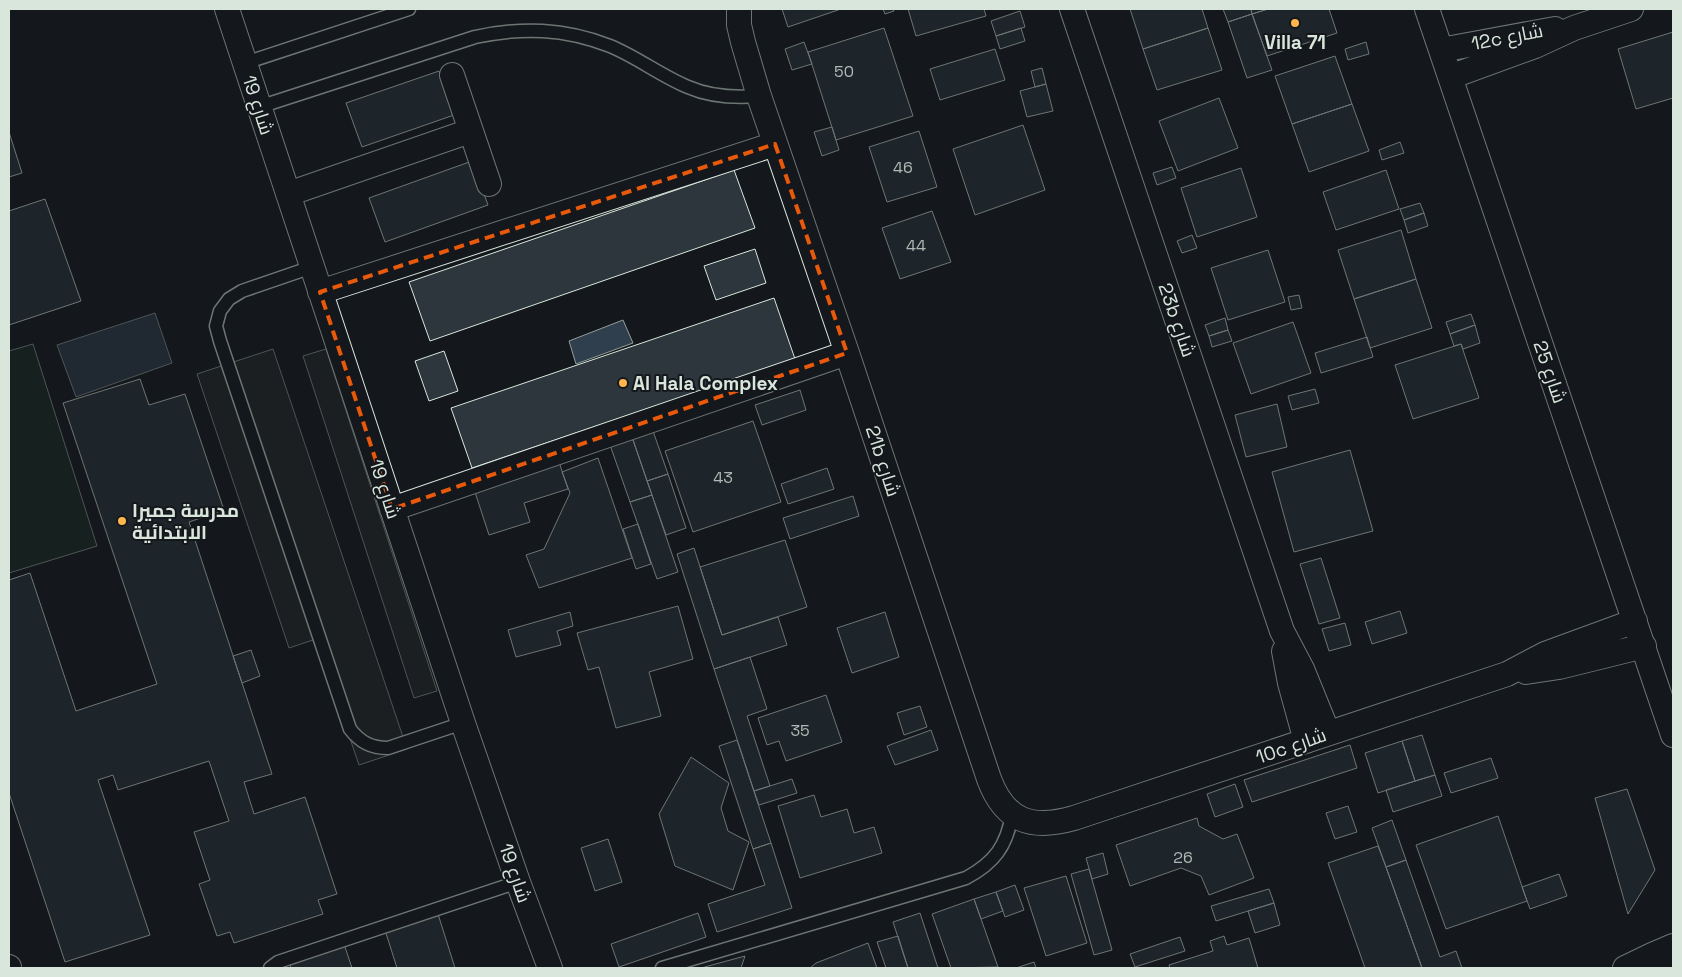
<svg xmlns="http://www.w3.org/2000/svg" width="1682" height="977" font-family="'Space Grotesk',Cairo,sans-serif">
<style>
.green{fill:#1a2d24;stroke:#939e99}
.parking{fill:#24282b;stroke:#939e99}
.water{fill:#2f3f4d;stroke:#939e99}
.building{fill:#2c363c;stroke:#d8e6dc}
.lines{fill:none;stroke-linecap:round;stroke-linejoin:round}
.service-casing{stroke:#d8e6dc;stroke-width:15}
.minor-casing{stroke:#d8e6dc;stroke-width:26}
.service{stroke:#14181c;stroke-width:12}
.minor{stroke:#14181c;stroke-width:24}
.marked{fill:none;stroke:#e8590c;stroke-width:4;stroke-dasharray:10 6;stroke-linejoin:round}
.poi-dot{fill:#ffb74d;stroke:#14181c;stroke-width:2}
.labels{text-anchor:middle;dominant-baseline:central;stroke-width:4;stroke-linejoin:round;paint-order:stroke}
.number-label{font-size:16px;fill:#adbab4}
.street-label{font-size:19px;fill:#d8e6dc;stroke:#14181c}
.poi-label{font-size:19px;font-weight:bold;fill:#d8e6dc;stroke:#14181c;text-anchor:start}
</style>
<rect width="100%" height="100%" fill="#14181c"/>
<!-- green -->
<path class="green" d="M33 344 97 546 9 573V351Z"/>
<!-- parking -->
<path class="parking" d="M273 349 407 749 359 765 316 639 289 648 197 374Z
M326 349 437 691 414 698 303 356Z"/>
<!-- water -->
<path class="water" d="M155 313 172 363 76 397 57 345Z
M623 320 633 343 576 364 569 341Z"/>
<!-- building -->
<path class="building" d="M782 9H841L788 27Z
M883 9H893L894 11 885 14Z
M908 9H984L986 16 916 36Z
M1130 9H1202L1208 28 1143 49Z
M1223 9H1251L1252 14 1228 22Z
M1251 9H1268L1252 14Z
M1268 9H1329L1337 33 1267 56 1252 14Z
M1020 11 1025 27 996 36 991 21Z
M1252 14 1272 70 1247 78 1228 22Z
M884 28 913 116 836 140 808 52Z
M1021 28 1025 41 1000 49 996 36Z
M1208 28 1222 70 1157 90 1143 49Z
M1673 32V98L1636 109 1618 49Z
M804 42 812 64 792 70 785 49Z
M1366 42 1369 54 1348 60 1345 49Z
M995 49 1005 80 940 100 930 69Z
M1335 56 1352 104 1292 124 1275 76Z
M1042 68 1046 84 1035 87 1031 71Z
M439 71 454 115 362 147 346 103Z
M1046 84 1053 111 1027 117 1020 91Z
M1219 98 1238 148 1178 171 1159 121Z
M1352 104 1369 151 1309 172 1292 124Z
M1023 125 1045 190 975 215 953 149Z
M832 127 839 150 822 156 814 132Z
M919 131 937 187 887 202 869 147Z
M9 132 22 173 9 177Z
M1400 142 1404 153 1382 160 1379 150Z
M472 161 488 205 385 242 369 198Z
M1172 167 1176 178 1157 185 1153 173Z
M1241 168 1257 217 1197 237 1181 188Z
M734 170 755 228 430 341 409 282Z
M1386 170 1399 209 1336 230 1323 192Z
M45 199 81 301 9 325V211Z
M1420 203 1424 213 1404 220 1400 209Z
M932 211 951 262 900 279 882 228Z
M1424 213 1428 226 1408 233 1404 220Z
M1401 230 1416 279 1354 299 1338 250Z
M1192 235 1197 248 1182 253 1177 241Z
M755 249 766 283 716 300 704 266Z
M1268 250 1285 302 1228 320 1211 268Z
M1416 279 1432 328 1370 348 1354 299Z
M1299 295 1302 308 1291 310 1288 297Z
M774 298 795 359 472 468 451 408Z
M1471 314 1475 325 1450 334 1446 322Z
M1225 318 1228 330 1209 336 1205 325Z
M1293 322 1311 373 1251 394 1233 343Z
M1475 325 1480 343 1463 349 1461 344 1454 346 1450 334Z
M1228 330 1232 341 1212 347 1209 336Z
M1367 337 1373 357 1321 373 1315 353Z
M1461 344 1479 398 1413 419 1395 365Z
M444 351 458 391 429 401 415 361Z
M140 379 149 405 185 394 224 510 189 522 272 774 244 782 254 814 305 797 337 894 318 900 323 914 234 943 230 932 217 936 199 884 210 880 194 832 229 821 209 761 118 790 113 775 98 780 150 935 65 962 9 793V580L30 573 76 711 157 684 63 403Z
M1315 389 1319 403 1292 410 1288 396Z
M800 390 806 410 762 425 755 405Z
M1277 404 1287 447 1246 457 1235 415Z
M753 421 781 502 693 532 665 451Z
M653 431 668 474 647 481 632 437Z
M632 437 652 495 630 502 610 445Z
M1350 450 1373 531 1294 552 1272 472Z
M557 456 568 489 524 503 530 522 489 535 472 483Z
M598 458 632 558 539 588 526 555 544 549 570 493 562 472Z
M827 468 834 489 788 504 781 484Z
M668 474 686 528 666 535 647 481Z
M652 495 678 572 657 579 630 502Z
M853 496 859 516 790 539 783 518Z
M638 524 651 564 636 569 623 529Z
M785 540 807 607 722 635 700 567Z
M694 548 722 635 778 617 787 645 714 669 677 554Z
M1321 558 1340 618 1319 624 1300 564Z
M678 606 693 659 649 672 661 716 616 728 599 667 588 670 577 633Z
M1400 611 1407 633 1372 644 1365 622Z
M570 612 573 626 557 631 561 645 516 657 508 630Z
M885 612 899 657 852 673 837 628Z
M1345 623 1351 645 1329 651 1322 629Z
M251 650 260 676 242 683 233 656Z
M750 657 767 709 747 716 770 786 754 791 714 669Z
M826 695 842 742 786 761 779 741 767 745 758 718Z
M920 706 927 727 904 735 897 713Z
M931 730 938 750 895 765 887 746Z
M1422 735 1435 775 1415 781 1402 741Z
M737 740 771 843 753 849 719 746Z
M1402 741 1415 781 1378 793 1365 753Z
M1350 745 1357 768 1252 802 1244 780Z
M691 757 729 783 721 808 728 831 749 842 733 890 675 866 659 814Z
M1491 758 1498 778 1451 793 1444 773Z
M1435 775 1442 796 1393 812 1386 790Z
M792 779 797 793 759 805 754 791Z
M1235 784 1243 807 1215 817 1207 794Z
M1627 789 1655 870 1628 914 1595 798Z
M814 795 821 817 847 809 854 833 874 827 882 853 800 878 778 806Z
M1348 806 1357 832 1335 839 1326 813Z
M1498 816 1527 901 1446 929 1416 845Z
M1197 818 1199 826 1223 839 1237 834 1254 878 1209 895 1201 876 1181 868 1130 886 1116 845Z
M1392 820 1406 860 1386 867 1372 828Z
M608 839 622 882 595 891 581 848Z
M771 843 792 908 717 932 708 904 765 885 753 849Z
M1378 846 1386 867 1422 968H1365L1328 863Z
M1103 853 1108 874 1092 879 1086 858Z
M1406 860 1440 957 1456 951 1462 968H1422L1386 867Z
M1089 869 1112 950 1094 955 1071 874Z
M1559 874 1567 896 1530 909 1522 887Z
M1066 876 1087 943 1046 956 1024 888Z
M1015 885 1024 910 1005 917 996 892Z
M1269 889 1274 903 1216 921 1211 906Z
M996 892 1003 911 981 919 974 899Z
M974 899 998 967 951 968 932 914Z
M1274 903 1280 925 1255 933 1248 911Z
M698 913 706 937 619 967 611 944Z
M920 913 938 968H908L893 922Z
M438 914 455 968H397L385 930Z
M898 936 908 968H886L877 942Z
M1224 936 1227 945 1249 938 1258 968H1170L1169 965 1213 951 1210 941Z
M1180 937 1185 951 1135 967 1130 954Z
M868 943 877 968H810L816 963Z
M344 944 352 968H291L289 962Z
M745 956 741 968H701Z
M1034 962 1036 968H1016Z"/>
<g class="lines">
<!-- service casing -->
<g class="service-casing">
<path id="service" d="M245 63 409 9
M259 107 475 37C522 27 564 28 610 46 637 57 661 76 688 87 711 97 735 98 759 96
M312 267 242 291 229 299 220 311 216 326 220 341 350 729C360 742 371 748 388 748L463 723
M270 968 278 962 518 882
M662 968 966 878C994 863 1007 846 1012 814"/>
</g>
<!-- minor casing -->
<g class="minor-casing">
<path id="minor" d="M227 9 463 723 518 882 550 968
M739 9V25L743 42 759 96 847 353 989 779C1005 822 1032 830 1074 818L1507 674 1545 654 1635 621
M1072 9 1282 631 1302 669 1328 733
M1427 9 1673 735
M1441 50 1555 29
M452 75 489 184
M1450 77 1535 46 1574 28 1631 9
M288 194 470 131
M320 292 775 144
M392 509 847 353
M1284 651 1290 683 1306 741
M1526 672 1559 667 1644 646
M9 967V968
M1625 968 1652 955 1673 946
M1659 968 1673 965"/>
</g>
<!-- service -->
<use href="#service" class="service"/>
<!-- minor -->
<use href="#minor" class="minor"/>
</g>
<!-- marked area -->
<path d="M0 0H1682V977H0ZM775 144 847 353 392 509 320 292Z" fill="#14181c" fill-opacity=".55" fill-rule="evenodd"/>
<path class="marked" d="M775 144 847 353 392 509 320 292Z"/>
<!-- markers -->
<g class="poi-dot">
<circle cx="1295" cy="23" r="5"/>
<circle cx="623" cy="383" r="5"/>
<circle cx="122" cy="521" r="5"/>
</g>
<g class="labels">
<!-- number labels -->
<g class="number-label">
<text x="844" y="71">50</text>
<text x="903" y="167">46</text>
<text x="916" y="245">44</text>
<text x="723" y="477">43</text>
<text x="800" y="730">35</text>
<text x="1183" y="857">26</text>
</g>
<!-- street labels -->
<g class="street-label">
<text transform="translate(1507 37) rotate(-11)">12c شارع</text>
<text transform="translate(258 105) rotate(72)">شارع 19</text>
<text transform="translate(1177 320) rotate(71)">23b شارع</text>
<text transform="translate(1550 372) rotate(71)">شارع 25</text>
<text transform="translate(883 461) rotate(72)">21b شارع</text>
<text transform="translate(385 489) rotate(72)">شارع 19</text>
<text transform="translate(1291 746) rotate(-19)">10c شارع</text>
<text transform="translate(515 873) rotate(71)">شارع 19</text>
</g>
<!-- poi labels -->
<g class="poi-label">
<text x="1295" y="42" text-anchor="middle">Villa 71</text>
<text x="633" y="383">Al Hala Complex</text>
<text x="132" y="510">مدرسة جميرا<tspan x="132" dy="22">الابتدائية</tspan></text>
</g>
</g>
<!-- border -->
<rect width="1682" height="977" fill="none" stroke="#d8e6dc" stroke-width="20"/>
</svg>
